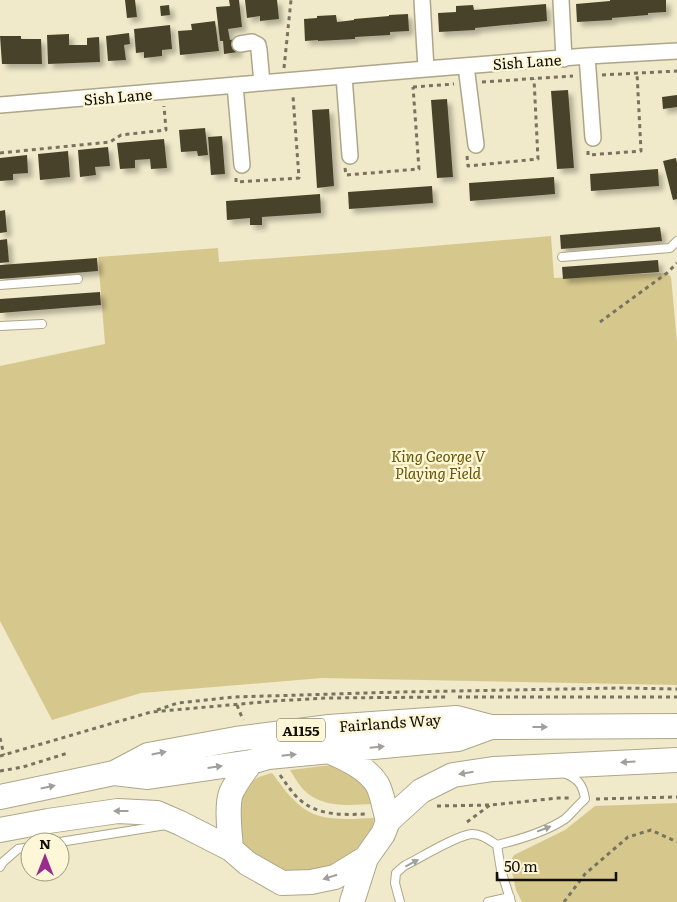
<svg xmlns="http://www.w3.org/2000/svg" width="677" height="902" font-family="Literata,serif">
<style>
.green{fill:#d6c88d}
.building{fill:#49432a;filter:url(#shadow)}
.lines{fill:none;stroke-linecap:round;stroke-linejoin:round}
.lane-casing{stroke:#ada689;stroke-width:10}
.street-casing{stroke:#ada689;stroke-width:18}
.primary-casing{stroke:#ada689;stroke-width:26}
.path{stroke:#777360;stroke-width:3;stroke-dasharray:4 4;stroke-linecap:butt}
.lane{stroke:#fff;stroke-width:8}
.street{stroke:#fff;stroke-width:15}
.primary{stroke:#fff;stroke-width:24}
.oneway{fill:#a09f9b}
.labels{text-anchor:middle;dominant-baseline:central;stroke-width:5;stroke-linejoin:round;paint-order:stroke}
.shield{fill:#fdf6d7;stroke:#585444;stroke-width:1}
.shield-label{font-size:14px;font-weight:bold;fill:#110f05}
.street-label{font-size:15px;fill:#110f05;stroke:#fdf6d7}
.park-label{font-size:15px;font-style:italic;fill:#665603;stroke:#fdf6d7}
</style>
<defs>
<filter id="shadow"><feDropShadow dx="4.5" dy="4.5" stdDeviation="2.5" flood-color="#0004"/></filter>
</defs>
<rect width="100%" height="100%" fill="#f0e9ca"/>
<!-- green -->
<path class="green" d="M551 236 554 278 667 273 671 277 677 342V685L322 678 141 693 52 720 0 621V366L105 344 98 257 218 248 219 262 385 250Z
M331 765 342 767 360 778 374 804C348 805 320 809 301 787 297 782 294 776 290 770Z
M272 773C280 783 287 794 297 803 317 823 347 819 374 818 373 831 365 841 355 850 345 859 332 868 319 870 312 872 296 872 289 871 281 869 274 866 267 862 250 853 238 844 236 823 235 809 234 810 241 798 251 781 252 778 272 773Z
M677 803V902H522L516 890 510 862 514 855 565 830 595 806Z"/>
<!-- building -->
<path class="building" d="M125 0H135L137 17 127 18Z
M229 0H239L242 27 228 29 230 40 236 39 238 52 224 54 223 41H220L216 7 230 6Z
M245 0H277L279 19 260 21V16L247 18Z
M610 0H666V12L648 13V15L612 18V20L577 22 576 4 610 1Z
M546 4 547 21 475 28V30L439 32 438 13 456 12V6L473 5 474 10Z
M169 5 170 15 161 16 160 6Z
M408 14 409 31 390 32V35L355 37V39L318 41V40L305 41 304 19 317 18V16L336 15 337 22 354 20V19L389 16V15Z
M215 21 219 51 180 55 178 31 192 30 191 24Z
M170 25 172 49 162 50V56L144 58V52L136 53 134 29Z
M129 33 130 44 124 45 126 60 108 61 106 36Z
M69 34V45H87V38L99 37 100 62 48 64 47 35Z
M0 36H21V39H41L42 64H2Z
M568 90 574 168 557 169 551 91Z
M677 95V107L663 109 662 97Z
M447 99 453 177 437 178 431 100Z
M329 109 334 186 317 188 312 110Z
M205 128 208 155 198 156 197 151 181 152 179 130Z
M222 136 225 174 211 175 208 137Z
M164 139 167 168 151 169 150 159 135 160V168L120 169 117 143Z
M108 147 110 166 95 167 96 175 80 177 78 150Z
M68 151 70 177 40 180 38 154Z
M27 155 28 173 13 174V180L0 181V158Z
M676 158 677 163V199L673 200 663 161Z
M658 169 659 186 591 191 590 174Z
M554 177 555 194 470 201 469 183Z
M432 186 433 203 349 209 348 192Z
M320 194 321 213 262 217V225H250V218L227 220 226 201Z
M5 210 7 232 0 233V211Z
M660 227 662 241 561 249 560 235Z
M7 239 9 262 0 263V240Z
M97 258 98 271 0 279V265Z
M658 260 659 272 563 279 562 267Z
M100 292 101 305 0 313V299Z"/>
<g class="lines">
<!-- lane casing -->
<g class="lane-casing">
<path id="lane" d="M562 257 670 248 677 241
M0 285 78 279
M0 326 42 324
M60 842 166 825
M497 845 501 870 511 902
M0 867 3 862 18 849 30 847
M400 902 395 883 396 873 404 866C420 858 457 835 472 834 482 834 489 840 497 845 518 840 547 831 565 819 572 813 578 805 585 799 583 784 577 778 564 773
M488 902 510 897"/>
</g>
<!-- street casing -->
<g class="street-casing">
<path id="street" d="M422 0 426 69
M561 0 564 59
M240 44 252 42 258 45 259 50 262 83
M587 56 593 138
M466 66 476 145
M344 76 350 156
M235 85 242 165
M0 105 426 69 587 56 677 51"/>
</g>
<!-- primary casing -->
<g class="primary-casing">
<path id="primary" d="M329 751C346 759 366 767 377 784 382 792 385 811 388 821
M114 773 148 777 251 762 268 757 458 739 491 727
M0 797 114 773 148 755 236 739 329 727 457 718 491 727 677 726
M0 830 48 821 118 811 157 813 180 823 231 849 247 863 282 883 311 882 335 877 366 858 383 834 388 821 421 791 453 775 493 769 677 760
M231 849C230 833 226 808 231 793 236 782 244 772 251 762
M352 902 366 858"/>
</g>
<!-- path -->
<path class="path" d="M284 68 291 0
M602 75 677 71
M482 82 573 76
M413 87 454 84
M588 151V155L641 151 637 73
M0 153 110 142 121 135 166 130 164 106
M467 156 468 166 538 159 534 79
M345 168 346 175 419 169 413 87
M236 178V182L299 178 293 96
M600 322 667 273 677 263
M458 697H677
M237 705 243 720
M157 710 178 703 234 697 400 692 620 688 677 689
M0 738 4 755
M0 756 151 712 274 701 326 698 449 697
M0 771 23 767 68 753
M280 775C285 782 289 788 294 794 313 816 340 815 367 814
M596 799 677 797
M437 806 491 805 558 798H570
M467 822 490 805
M564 902 585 874 628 837 651 830 677 842"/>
<!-- lane -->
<use href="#lane" class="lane"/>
<!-- street -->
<use href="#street" class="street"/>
<!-- primary -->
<use href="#primary" class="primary"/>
</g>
<!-- one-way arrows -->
<defs><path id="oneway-solid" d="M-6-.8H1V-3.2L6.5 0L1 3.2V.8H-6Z" transform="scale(1.25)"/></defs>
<g class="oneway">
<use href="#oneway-solid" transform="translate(540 727)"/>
<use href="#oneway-solid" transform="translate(377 747) rotate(-5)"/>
<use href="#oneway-solid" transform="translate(159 753) rotate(-11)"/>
<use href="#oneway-solid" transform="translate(289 755) rotate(-6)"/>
<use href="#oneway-solid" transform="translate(628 762) rotate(177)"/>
<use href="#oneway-solid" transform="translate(215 767) rotate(-8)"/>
<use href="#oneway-solid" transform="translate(466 773) rotate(171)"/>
<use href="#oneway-solid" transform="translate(48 787) rotate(-12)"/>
<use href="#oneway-solid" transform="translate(121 811) rotate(180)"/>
<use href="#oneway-solid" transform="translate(544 829) rotate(-21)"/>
<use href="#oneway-solid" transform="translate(412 863) rotate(-28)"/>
<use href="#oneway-solid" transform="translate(330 877) rotate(163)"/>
</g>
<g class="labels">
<!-- shield labels -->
<rect class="shield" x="277" y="718.5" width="48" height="23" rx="4"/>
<g class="shield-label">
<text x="301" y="730">A1155</text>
</g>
<!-- street labels -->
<g class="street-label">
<text transform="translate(527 61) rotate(-4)">Sish Lane</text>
<text transform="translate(118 96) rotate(-5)">Sish Lane</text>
<text transform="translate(390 722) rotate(-4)">Fairlands Way</text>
</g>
<!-- park labels -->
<g class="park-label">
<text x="438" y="455">King George V<tspan x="438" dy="17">Playing Field</tspan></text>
</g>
</g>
<!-- north arrow -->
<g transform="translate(45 857)"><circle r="24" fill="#fdf6d7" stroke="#9f9a83"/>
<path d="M0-4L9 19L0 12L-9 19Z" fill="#992d8e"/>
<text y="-8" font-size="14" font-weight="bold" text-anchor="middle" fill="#110f05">N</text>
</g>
<!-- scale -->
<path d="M497 872v8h119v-8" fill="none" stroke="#110f05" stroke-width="2.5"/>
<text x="504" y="872" font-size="15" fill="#110f05" stroke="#fdf6d7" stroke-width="4" paint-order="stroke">50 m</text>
</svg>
